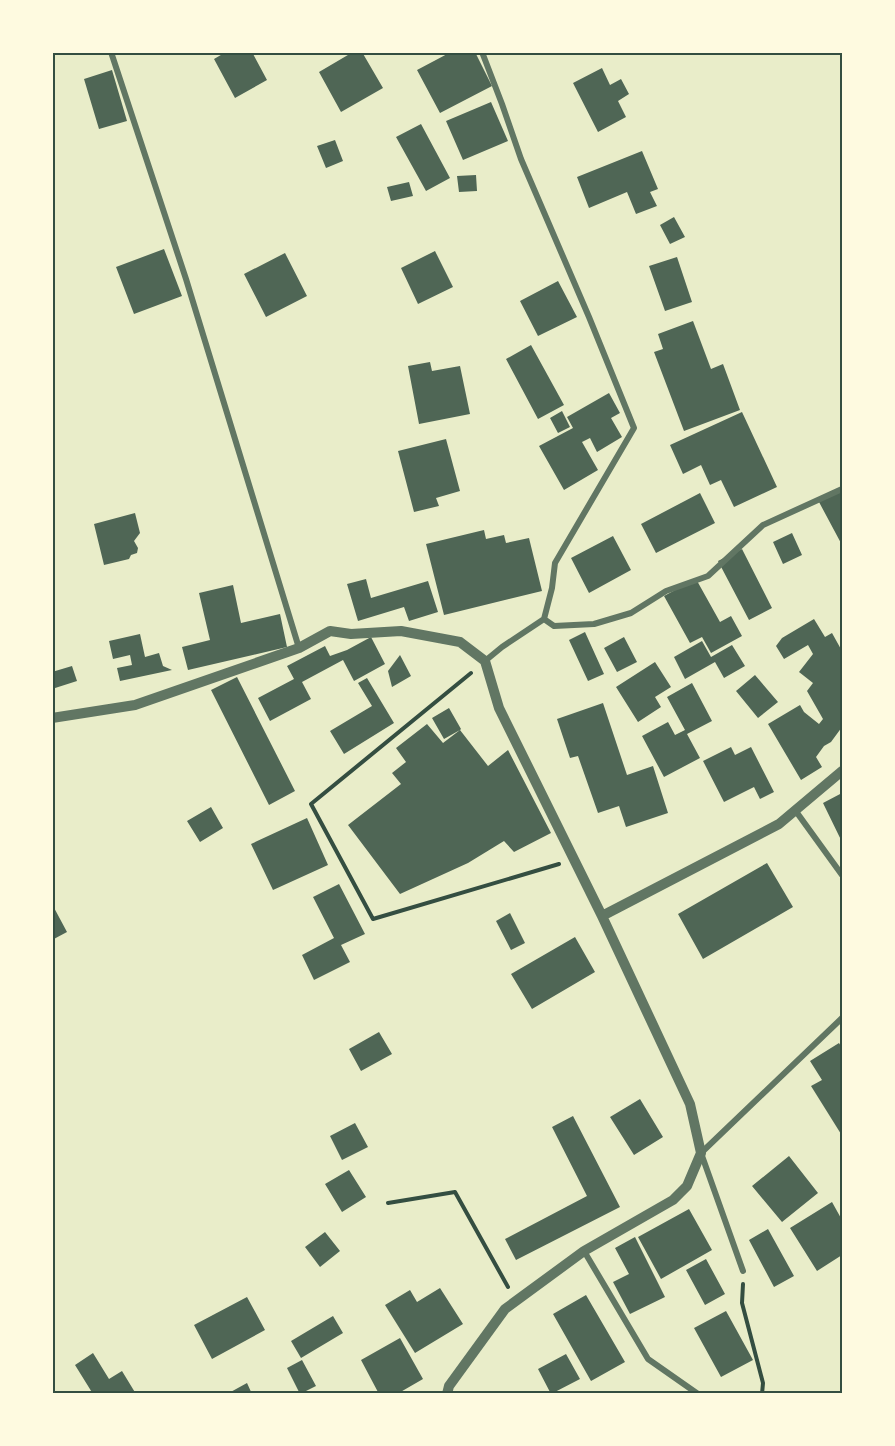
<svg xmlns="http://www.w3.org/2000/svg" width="895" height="1446" font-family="'DM Sans',sans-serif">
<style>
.building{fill:#4f6655}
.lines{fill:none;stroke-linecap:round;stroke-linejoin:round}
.path{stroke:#344e41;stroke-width:4}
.minor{stroke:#617663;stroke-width:6}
.tertiary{stroke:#617663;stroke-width:10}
.neatline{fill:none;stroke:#344e41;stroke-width:2}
</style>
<rect width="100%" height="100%" fill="#e9edc9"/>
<!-- building -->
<path class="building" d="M226 52H252L267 80 235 98 214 59Z
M353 52H362L383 88 341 112 319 72Z
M451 52H475L492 86 440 113 417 70Z
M602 68 610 85 621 79 629 94 618 101 626 117 598 132 573 83Z
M112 70 127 121 99 129 84 79Z
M491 102 508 141 463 160 446 121Z
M421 124 450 178 426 191 396 137Z
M335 140 343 161 326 168 317 146Z
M642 151 658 189 650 192 657 206 636 214 627 192 589 208 577 177Z
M476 175 477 191 459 192 457 176Z
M409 182 413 196 391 201 387 187Z
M674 217 685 237 670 244 660 225Z
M164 249 182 296 134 314 116 267Z
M435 251 453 287 418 304 401 268Z
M285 253 307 296 266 317 244 274Z
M677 257 692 302 665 311 649 266Z
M558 281 577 317 538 336 520 301Z
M693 321 711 369 723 364 740 410 684 431 654 352 663 349 658 334Z
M531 345 564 405 538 419 506 359Z
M430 362 432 371 460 366 470 414 419 424 408 366Z
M609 393 620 413 611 418 622 437 597 452 590 438 582 442 598 470 564 490 539 446 573 428 567 417Z
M562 411 570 427 558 433 550 418Z
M742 412 777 487 734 507 721 480 710 485 701 465 683 474 670 445Z
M446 439 460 491 436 498 439 506 414 512 398 451Z
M842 490V545L819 502Z
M700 493 715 523 656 553 641 524Z
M135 513 140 533 134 541 138 548 137 553 131 555 129 559 104 565 94 524Z
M484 530 486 539 504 535 506 543 529 538 542 591 444 615 426 544Z
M792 533 802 555 783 564 773 542Z
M613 536 631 570 589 593 571 558Z
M742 549 772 608 749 620 718 561Z
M366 579 371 598 428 581 438 612 409 621 404 607 358 621 347 584Z
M696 579 720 622 731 616 742 636 711 653 702 637 690 643 664 596Z
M233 585 241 623 280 614 287 647 188 670 182 647 210 640 199 593Z
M814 619 825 637 832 633 842 651V667L840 668 842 672V727L831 742 824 746 816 757 822 767 801 780 768 724 800 705 804 712 819 724 823 719 807 691 813 683 799 672 813 654 808 645 784 659 776 646 782 638Z
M585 632 604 674 588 681 569 640Z
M140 634 145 657 159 653 163 666 172 670 120 681 117 668 132 665 130 655 113 659 109 641Z
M371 637 385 664 354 681 343 660 302 682 311 699 270 721 258 698 294 679 287 666 325 646 330 656 347 650Z
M624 637 637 662 617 672 604 648Z
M702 641 711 657 732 645 745 666 724 678 715 662 685 679 674 657Z
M400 655 411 676 392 687 388 671Z
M655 662 671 687 655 697 661 707 638 722 616 687Z
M72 666 77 681 52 689V672Z
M755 675 778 702 758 718 736 691Z
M237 677 295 791 269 805 211 690Z
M367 678 394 723 344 754 330 731 372 706 358 683Z
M692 683 712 721 687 734 700 758 664 777 642 736 668 722 675 735 685 730 667 697Z
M603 703 627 775 653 766 668 813 626 827 619 806 598 813 578 756 570 758 557 719Z
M449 708 461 729 460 730 488 766 508 750 551 833 514 852 504 841 468 863 400 894 348 825 401 784 392 773 406 762 396 748 427 724 443 743 460 730 444 739 432 718Z
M731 747 735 755 751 747 774 792 760 799 754 787 724 802 703 761Z
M842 793V842L823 803Z
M211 807 223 828 200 842 187 821Z
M307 818 328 865 273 890 251 844Z
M767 863 793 907 703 959 678 914Z
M339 884 365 934 341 945 350 962 314 980 302 955 334 938 313 897Z
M52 904 67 932 52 940Z
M510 913 525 943 511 950 496 921Z
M575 937 595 972 532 1009 511 974Z
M379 1032 392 1054 361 1071 349 1049Z
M839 1043 842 1048V1133L841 1134 811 1086 822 1080 810 1061Z
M640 1099 663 1137 634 1155 610 1117Z
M573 1116 620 1207 516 1260 505 1239 587 1196 552 1127Z
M355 1123 368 1147 342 1160 330 1136Z
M789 1156 818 1193 782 1222 752 1186Z
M349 1170 366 1197 342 1212 325 1184Z
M832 1202 842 1220V1255L817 1271 790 1228Z
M689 1209 712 1250 661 1279 638 1237Z
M768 1229 794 1276 774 1287 749 1240Z
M325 1232 340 1251 320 1267 305 1247Z
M635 1237 665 1297 630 1314 613 1282 629 1274 615 1248Z
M706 1259 725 1294 705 1305 686 1270Z
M440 1288 463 1324 415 1353 385 1305 410 1290 417 1302Z
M586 1295 625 1362 591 1381 553 1314Z
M247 1297 265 1330 212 1359 194 1325Z
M726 1311 753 1360 721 1377 694 1328Z
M333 1316 343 1333 301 1358 291 1341Z
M400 1338 423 1379 397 1394H379L361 1360Z
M93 1353 109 1379 122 1371 136 1394H93L75 1365Z
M566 1354 580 1379 551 1394 538 1369Z
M302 1360 316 1386 300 1394 287 1368Z
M247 1383 252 1394H227Z"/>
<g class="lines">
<!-- path -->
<path class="path" d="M471 673 311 804 373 919 559 864
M388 1203 455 1192 508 1287
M743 1284 742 1303 763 1383 762 1394"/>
<!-- minor -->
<path class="minor" d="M111 52 186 279 299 648
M482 52 502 104 521 159 589 317 634 428 555 563 552 588 544 619 502 647 485 661
M544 619 554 626 594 624 631 613 666 591 708 576 763 525 842 489
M795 810 842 875
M584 1251 648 1359 698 1394
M743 1271 701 1153 842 1018"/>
<!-- tertiary -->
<path class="tertiary" d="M52 718 135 705 299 648 330 631 351 634 401 631 460 642 485 661 499 708 602 916 690 1104 701 1153 687 1186 673 1200 584 1251 505 1309 449 1386 447 1394
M602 916 779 824 842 771"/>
</g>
<!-- border -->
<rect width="895" height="1446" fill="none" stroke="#fefae0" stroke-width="108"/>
<rect x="54" y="54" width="787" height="1338" class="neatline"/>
</svg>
